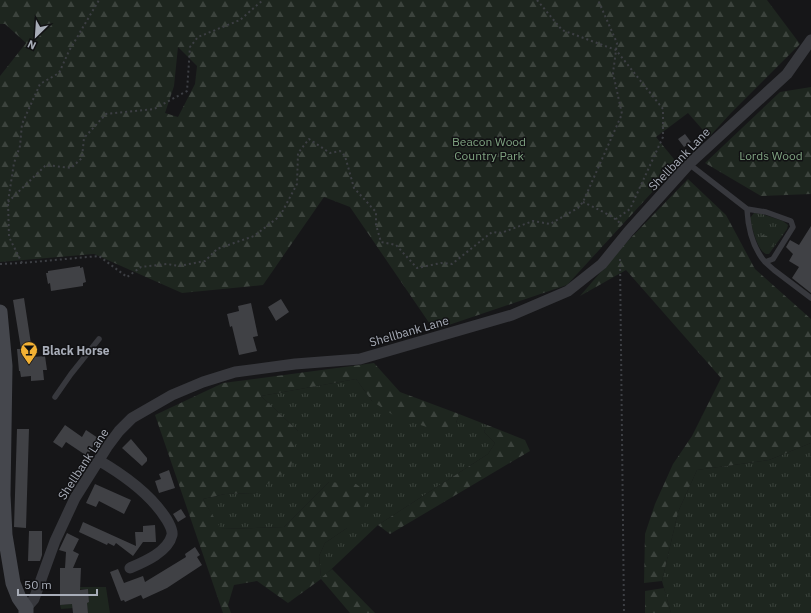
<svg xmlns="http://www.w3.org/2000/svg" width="811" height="613" font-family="'IBM Plex Sans',sans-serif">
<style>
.grass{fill:url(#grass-tufts)}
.forest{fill:url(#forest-firs);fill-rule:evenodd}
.garden{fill:#1e261f}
.building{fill:#404145}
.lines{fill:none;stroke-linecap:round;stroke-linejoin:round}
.path{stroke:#3d3f44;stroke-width:2;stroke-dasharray:2 3;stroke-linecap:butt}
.service{stroke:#37383d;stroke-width:5.5}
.minor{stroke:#37383d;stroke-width:11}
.secondary{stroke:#45474d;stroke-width:15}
.labels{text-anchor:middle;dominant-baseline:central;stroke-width:3;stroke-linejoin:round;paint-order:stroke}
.park-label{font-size:12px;fill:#7fa381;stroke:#111113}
.street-label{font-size:12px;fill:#a8adb8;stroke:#111113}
.poi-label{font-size:12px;font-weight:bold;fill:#a8adb8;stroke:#111113;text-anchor:start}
</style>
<defs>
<pattern id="grass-tufts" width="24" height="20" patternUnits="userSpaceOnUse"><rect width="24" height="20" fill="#1e261f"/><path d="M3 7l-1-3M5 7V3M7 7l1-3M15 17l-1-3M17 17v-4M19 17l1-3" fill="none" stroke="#3c433d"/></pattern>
<pattern id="forest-firs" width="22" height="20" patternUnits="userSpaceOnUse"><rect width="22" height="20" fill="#1e261f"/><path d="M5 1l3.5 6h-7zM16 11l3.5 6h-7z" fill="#3c433d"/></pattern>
</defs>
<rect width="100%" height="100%" fill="#161618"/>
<!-- grass -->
<path class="grass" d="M756 212 783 221 788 225 787 229 769 254H766C757 250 752 227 750 218L754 213Z
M356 379 372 401 456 423 459 414 487 425 484 432 495 443 488 454 378 525 321 579 319 556 325 543 347 528 329 482 284 527 220 529 203 499 225 494 255 493 298 431 261 396Z
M811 443V613H671L662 581 678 512 697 470 769 460Z"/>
<!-- forest -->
<path class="forest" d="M0 0H767L800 44 731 113 709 137 688 113 656 137 678 164 567 285 434 330 350 207 324 197 263 285 182 293 94 254 0 262V76L26 43 5 24H0ZM178 47 197 66 195 84 178 117 165 113 174 86Z
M811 87V194L761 196 705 163 780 92Z
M688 179 726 215 755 269 811 319V443L769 460 697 470 678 512 662 581 644 583 645 534 655 504 673 464 692 436 721 378 626 270 580 296 624 245Z
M761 235 768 236 774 240C774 245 770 249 765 250L759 240Z
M374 363 400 392 459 414 456 423 439 431 396 417 372 401 356 379 261 396 298 431 291 467 255 493 225 494 203 499 221 529 284 527 329 482 356 484 369 494 364 508 347 528 325 543 319 556 321 578 332 569 375 613H350L321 579 288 603 257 581 234 585 228 605 231 613H223L155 415 223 383Z
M487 425 525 440 530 451 390 534 378 525 488 454 495 443 484 432Z
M664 588 671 613H645V591Z"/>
<!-- garden -->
<path class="garden" d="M71 587H106L110 613H88L87 607 61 609 60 605 89 602 88 589 72 590Z"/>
<!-- building -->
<path class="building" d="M685 134 691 142 684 147 678 139Z
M811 226V293L792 278 799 267 789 261 793 254 786 247 790 240 799 245Z
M80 266V268L83 267 86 282 83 283V286L51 291 50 283 48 284 46 273H48V271Z
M24 298 33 357 45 356 47 370H43L44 380 31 381V376L21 377 20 371H19L17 349H21L13 300Z
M281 299 289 312 276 321 268 307Z
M251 303 258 336 253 337 257 351 239 355 232 326 230 327 227 314 239 311 238 306Z
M65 425 82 437 86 430 98 438 87 456 66 442 62 448 53 442Z
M17 429H29L26 528 14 527Z
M131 439 147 458V461L142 466 122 448Z
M169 470 175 488 159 493 155 481 161 479 159 474Z
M95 484 131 500 124 514 99 501 96 507 86 503Z
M181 509 186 517 178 522 173 514Z
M83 522 136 546 135 532H143V526L155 525 156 542H143L133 556 116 543 114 546 108 543 107 545 79 532Z
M29 531H42V555L40 561H28Z
M67 533 79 539 73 551 79 554 73 568H81L80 590 88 589 89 602 87 603 88 613H73L72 604 60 605V568H65L66 552 59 550Z
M195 547 200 555 197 557 202 565 167 588 143 599 141 595 125 602 124 600 121 601 110 572 118 569 124 583 143 576 145 582 186 557 185 554Z"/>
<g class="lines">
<!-- path -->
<path class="path" d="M537 0 562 30 616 50 663 109V137L630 209 616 219
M8 202 46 165 71 168 82 158 84 138 106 114 154 109 187 91 190 47 198 37 240 20 263 0
M583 202C595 208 614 216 622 225
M620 259 624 613
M22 263 9 237 8 202 14 163 20 146 22 124 40 84 59 73 69 51 99 0
M0 264 22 263 99 256 127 277 141 267 167 264 179 266 205 261 217 249 254 236 280 216 297 184 298 153 309 139 330 153 340 151 345 156 354 188 376 212V225L381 242 396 245 417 268 441 263 452 264 492 232 501 233 533 221 550 224 578 208 583 202 622 114 613 73 617 43 598 0"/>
<!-- service -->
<path class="service" d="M689 164 747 209 766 212 791 221 793 227 773 259 765 262C753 248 748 228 747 209
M765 262 774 270 811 298
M55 397 71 374 99 339"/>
<!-- minor -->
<path class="minor" d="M98 460C124 475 151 494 167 520 169 524 173 530 172 535 168 552 144 562 130 568
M26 608 34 599 55 541 75 498 107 447 119 431 132 418 172 395 203 382 235 372 295 364 360 359 512 315 568 291 602 264 628 232 689 164 787 74 811 40"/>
<!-- secondary -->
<path class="secondary" d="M0 312 5 366 3 495 5 535 13 583 19 598 26 608V613"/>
</g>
<!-- icons -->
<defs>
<g id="bar-pin" transform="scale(0.9)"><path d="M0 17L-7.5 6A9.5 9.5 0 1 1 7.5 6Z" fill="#f2b134" stroke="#111113"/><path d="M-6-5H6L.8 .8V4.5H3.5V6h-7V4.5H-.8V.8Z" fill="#111"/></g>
</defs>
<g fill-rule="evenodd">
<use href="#bar-pin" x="29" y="350"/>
</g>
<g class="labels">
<!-- park labels -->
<g class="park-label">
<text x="489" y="141">Beacon Wood<tspan x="489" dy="14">Country Park</tspan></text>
<text x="771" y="155">Lords Wood</text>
</g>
<!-- street labels -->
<g class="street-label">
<text transform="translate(679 159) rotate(-46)">Shellbank Lane</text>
<text transform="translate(409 331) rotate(-16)">Shellbank Lane</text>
<text transform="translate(83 464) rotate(-57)">Shellbank Lane</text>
</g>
<!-- poi labels -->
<g class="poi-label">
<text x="42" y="350">Black Horse</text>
</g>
</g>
<!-- north arrow -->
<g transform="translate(36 36) rotate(205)" stroke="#111113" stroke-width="3" paint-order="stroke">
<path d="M0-3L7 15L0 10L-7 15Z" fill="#a8adb8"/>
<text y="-6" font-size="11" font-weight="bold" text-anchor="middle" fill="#a8adb8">N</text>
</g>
<!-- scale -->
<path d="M18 589v6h79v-6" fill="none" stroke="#a8adb8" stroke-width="2"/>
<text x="24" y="589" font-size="12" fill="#a8adb8" stroke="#111113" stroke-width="3" paint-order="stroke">50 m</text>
</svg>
